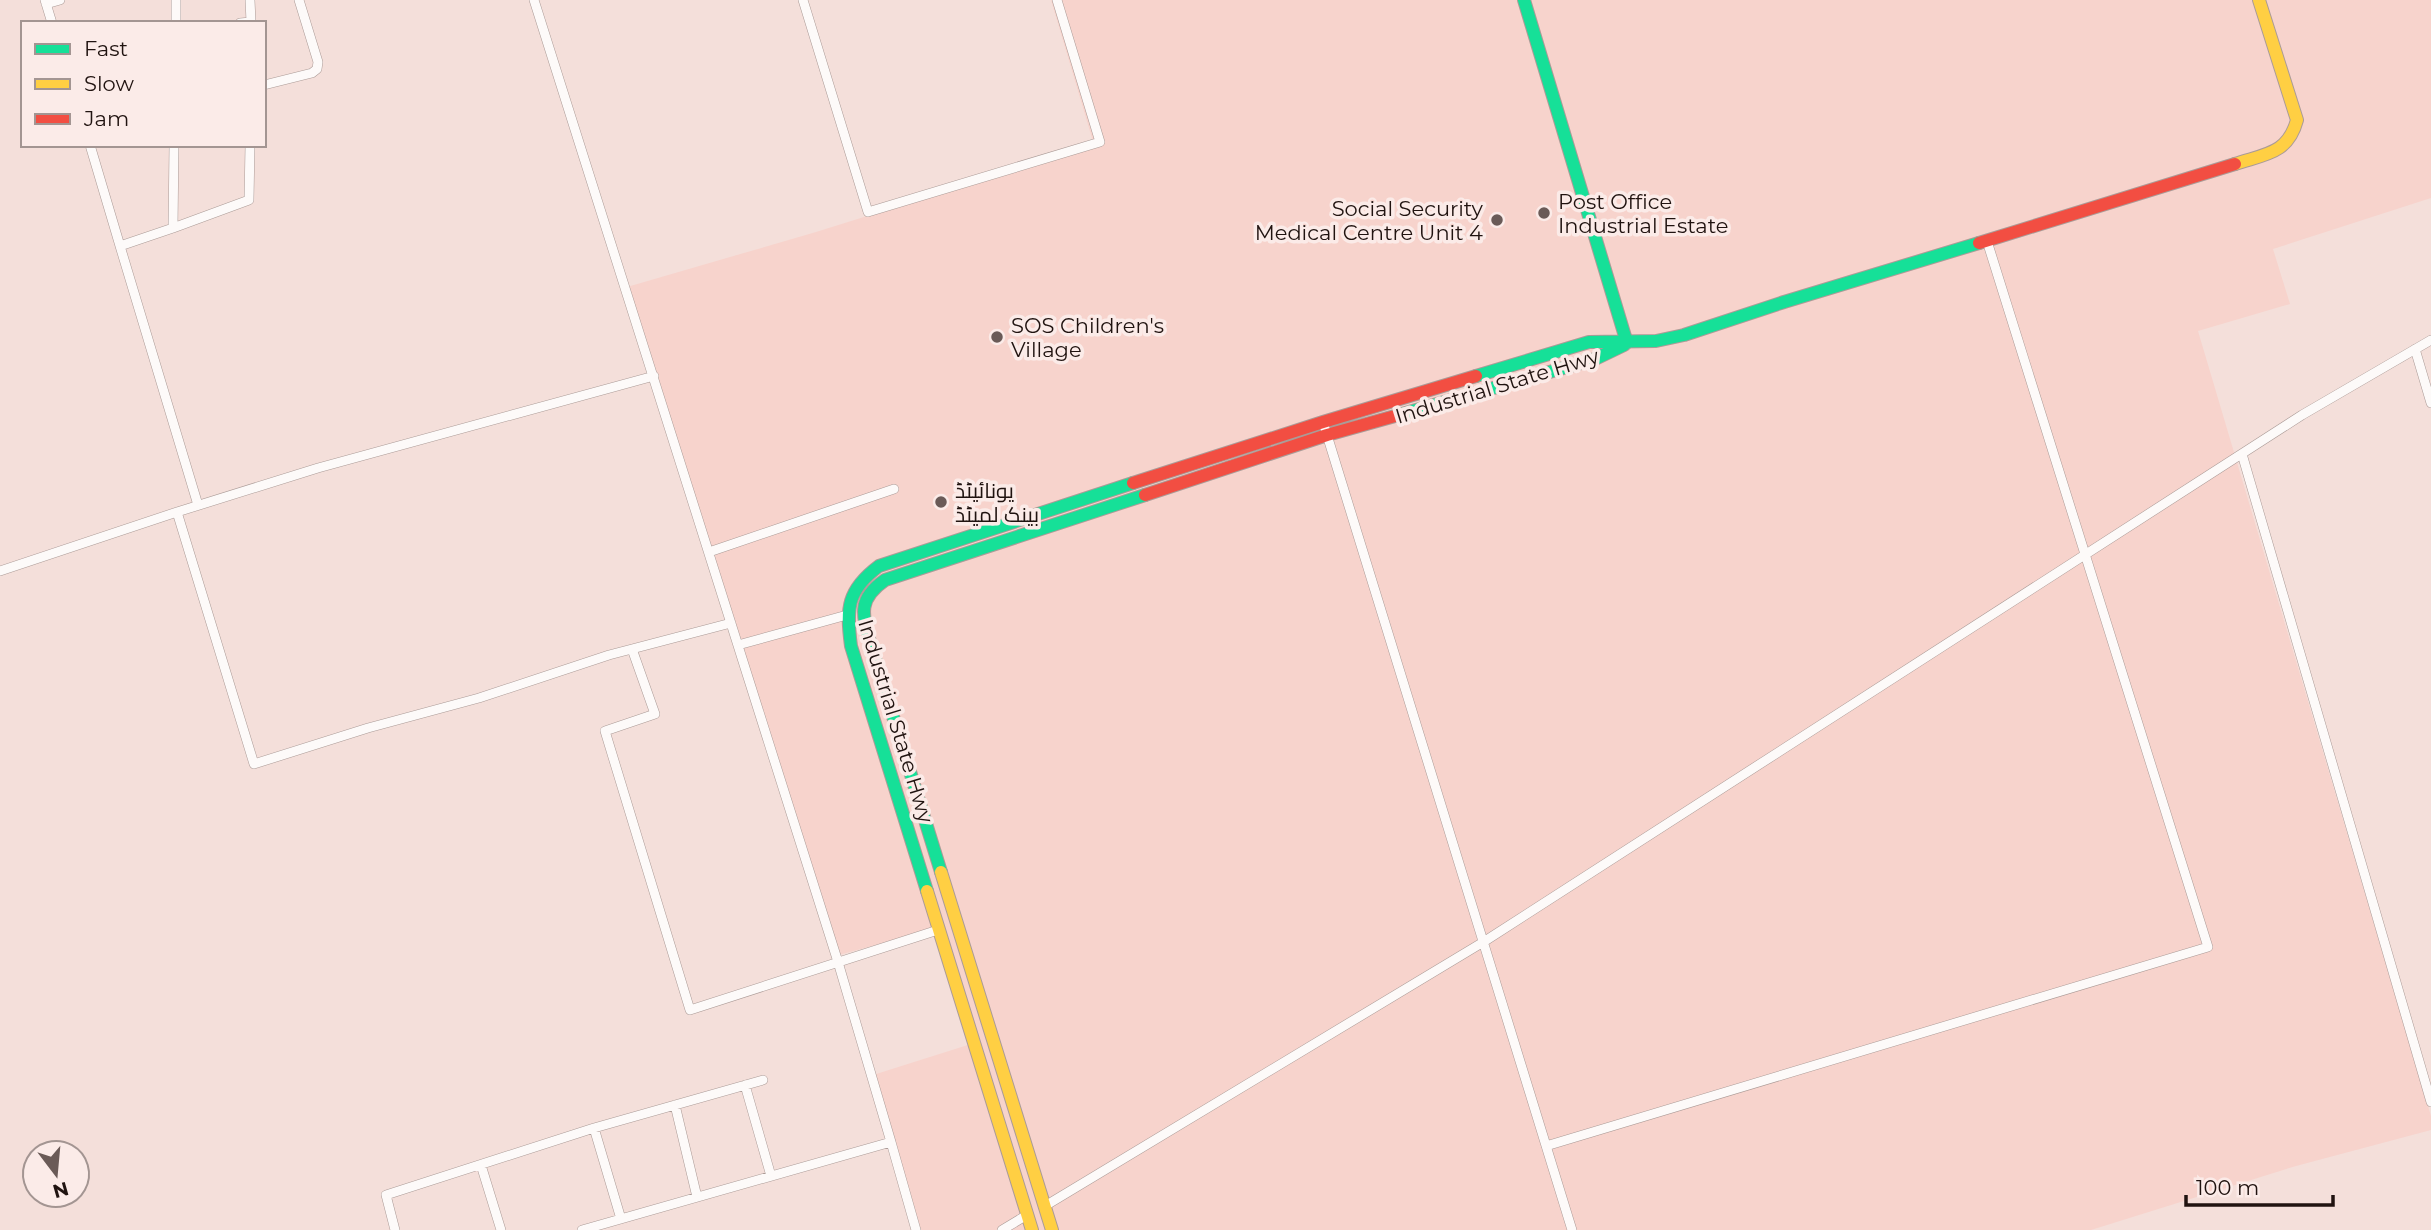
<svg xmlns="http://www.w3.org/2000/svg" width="2431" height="1230" font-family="Montserrat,Cairo,sans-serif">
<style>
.built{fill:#f7d3cc}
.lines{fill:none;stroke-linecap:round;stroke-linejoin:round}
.street-casing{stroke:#ab9b97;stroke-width:10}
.fast-casing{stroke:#ab9b97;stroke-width:14}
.slow-casing{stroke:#ab9b97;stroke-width:14}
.jam-casing{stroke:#ab9b97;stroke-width:14}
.street{stroke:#fdfaf9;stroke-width:9}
.fast{stroke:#16e098;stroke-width:12}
.slow{stroke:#ffcf43;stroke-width:12}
.jam{stroke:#f24e42;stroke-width:12}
.poi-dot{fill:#6a5a57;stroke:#fbebe8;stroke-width:2.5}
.labels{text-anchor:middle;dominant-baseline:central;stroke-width:7;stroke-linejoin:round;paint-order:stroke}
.poi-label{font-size:21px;fill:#201310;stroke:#fbebe8;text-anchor:start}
.street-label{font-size:21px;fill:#201310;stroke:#fbebe8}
</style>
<rect width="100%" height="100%" fill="#f4dfda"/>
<!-- built -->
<path class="built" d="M1051 0H2431V198L2273 249 2290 304 2198 331 2431 1116V1130L2296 1166 2091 1230H918L873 1075 971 1044 935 929 835 956 627 287 816 232 1094 145Z"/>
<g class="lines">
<!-- street casing -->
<g class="street-casing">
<path id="street" d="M45 0 52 23
M534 0 838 962 891 1142
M803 0 868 212 1100 142 1057 0
M46 4 60 0
M176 23V0
M240 23 251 22 250 0
M264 85 312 73 317 69 318 62 299 0
M90 145 120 246 173 228 174 145
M173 228 249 200 250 145
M120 246 198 505
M2415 349 2431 403
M654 376 318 468 177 512 254 764 368 728 479 698 609 655 731 623
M1323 422 1572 1230
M2242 454 2431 1102
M709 552 894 489
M0 571 177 512
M738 645 847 615
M632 649 655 714 605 731 690 1010 938 930
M745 1085 771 1176
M675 1105 697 1197
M594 1128 621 1219
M1546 1146 2208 947 1987 241
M481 1165 501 1230
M1045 1206 1485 941 2302 415 2431 340
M395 1230 386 1195 594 1128 763 1080
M582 1230 891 1142 916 1230
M1002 1230 1027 1215"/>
</g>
<!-- fast casing -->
<g class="fast-casing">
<path id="fast" d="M1524 0 1627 343
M1476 376 1589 342 1656 341 1684 335 1784 302 1979 243
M1395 416 1595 359 1624 345
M941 872 870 642C862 613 858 599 885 580L1145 495
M927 891 851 646C846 608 847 590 879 566L1133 483"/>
</g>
<!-- slow casing -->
<g class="slow-casing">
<path id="slow" d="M2235 164C2265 154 2288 154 2297 120L2259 0
M941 872 1052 1230
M927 891 1032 1230"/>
</g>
<!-- jam casing -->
<g class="jam-casing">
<path id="jam" d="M1979 243 2235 164
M1133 483 1323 422 1476 376
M1145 495 1327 435 1395 416"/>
</g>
<!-- street -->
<use href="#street" class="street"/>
<!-- fast -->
<use href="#fast" class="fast"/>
<!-- slow -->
<use href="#slow" class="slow"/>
<!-- jam -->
<use href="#jam" class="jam"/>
</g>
<!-- markers -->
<g class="poi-dot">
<circle cx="1544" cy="213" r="7"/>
<circle cx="1497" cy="220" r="7"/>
<circle cx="997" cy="337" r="7"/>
<circle cx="941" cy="502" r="7"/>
</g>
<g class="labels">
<!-- poi labels -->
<g class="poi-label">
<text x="1558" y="201">Post Office<tspan x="1558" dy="24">Industrial Estate</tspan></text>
<text x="1483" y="208" text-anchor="end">Social Security<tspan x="1483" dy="24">Medical Centre Unit 4</tspan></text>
<text x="1011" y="325">SOS Children's<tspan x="1011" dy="24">Village</tspan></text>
<text x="955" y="490">یونائیٹڈ<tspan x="955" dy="24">بینک لمیٹڈ</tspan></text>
</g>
<!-- street labels -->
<g class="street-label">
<text transform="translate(1497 386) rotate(-17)">Industrial State Hwy</text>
<text transform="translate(896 721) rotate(73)">Industrial State Hwy</text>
</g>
</g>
<!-- legend -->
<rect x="21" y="21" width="245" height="126" fill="#fbebe8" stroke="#a39592" stroke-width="2"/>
<rect x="35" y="44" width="35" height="10" fill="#16e098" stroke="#a39592" stroke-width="2"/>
<text x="84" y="56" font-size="21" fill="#201310">Fast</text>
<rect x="35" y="79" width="35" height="10" fill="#ffcf43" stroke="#a39592" stroke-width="2"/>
<text x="84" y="91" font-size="21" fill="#201310">Slow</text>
<rect x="35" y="114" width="35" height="10" fill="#f24e42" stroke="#a39592" stroke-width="2"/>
<text x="84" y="126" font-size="21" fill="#201310">Jam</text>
<!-- north arrow -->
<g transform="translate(56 1174) rotate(164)"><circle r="33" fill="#fbebe8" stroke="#a39592" stroke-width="2"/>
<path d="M0-5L12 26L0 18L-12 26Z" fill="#6a5a57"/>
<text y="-10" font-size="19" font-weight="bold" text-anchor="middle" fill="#201310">N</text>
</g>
<!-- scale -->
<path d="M2186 1195v10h147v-10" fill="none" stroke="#201310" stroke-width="3.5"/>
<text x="2196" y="1195" font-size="21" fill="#201310" stroke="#fbebe8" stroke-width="5" paint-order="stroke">100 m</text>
</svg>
